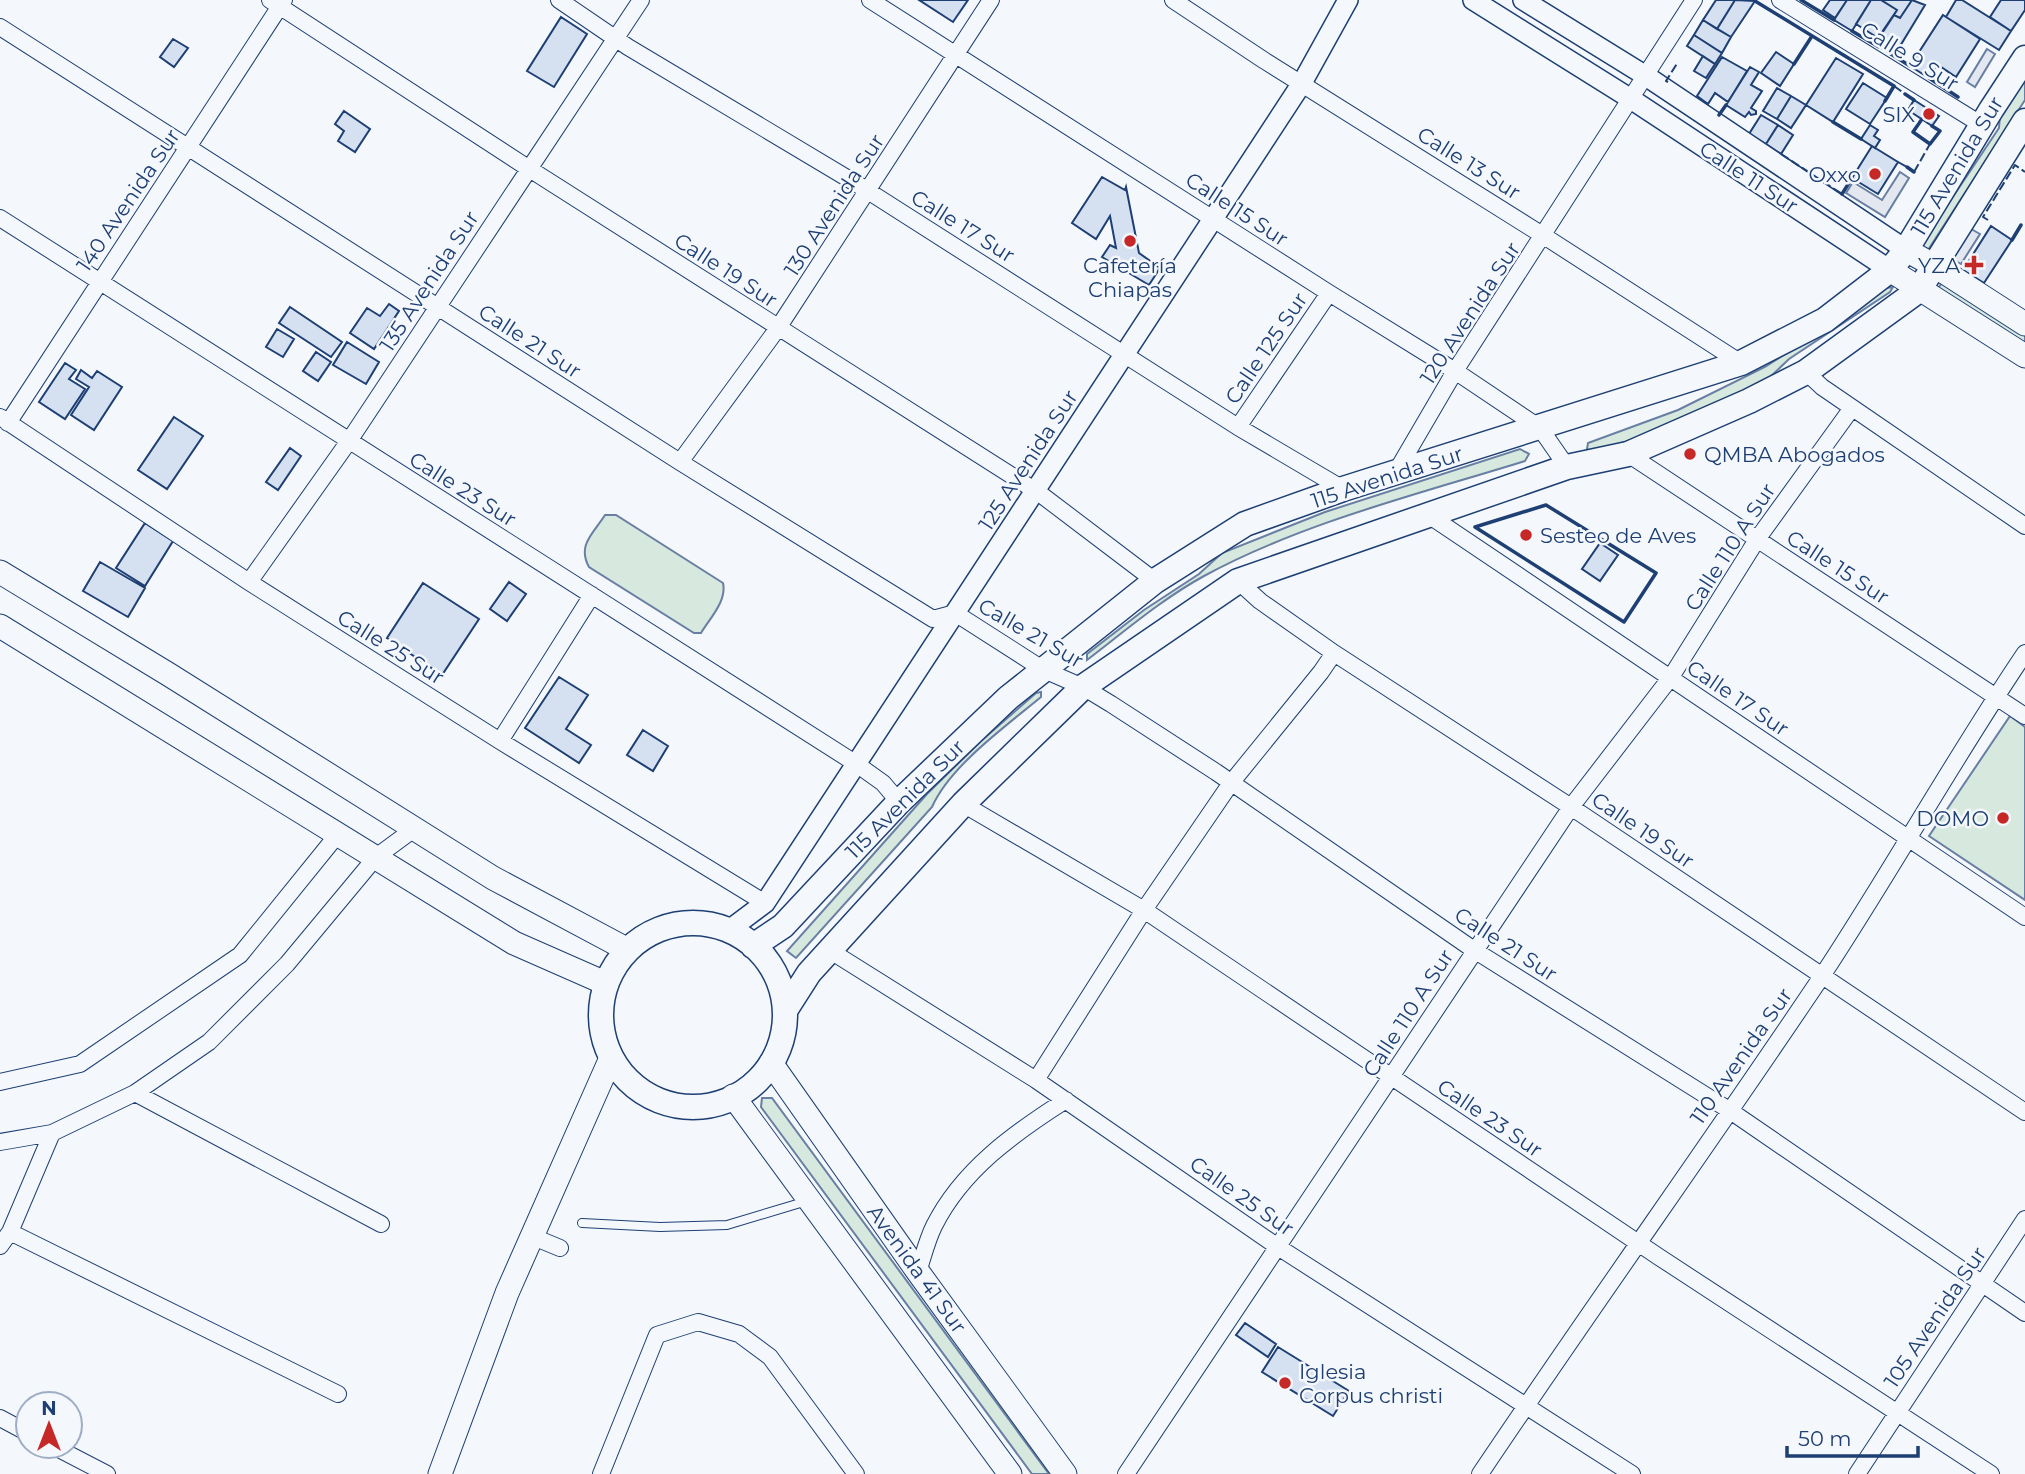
<svg xmlns="http://www.w3.org/2000/svg" width="2025" height="1474" font-family="Montserrat,sans-serif">
<style>
.green{fill:#d7e8df;stroke:#687fa3;stroke-width:2}
.parking{fill:#e3e8f0;stroke:#687fa3;stroke-width:2}
.building{fill:#d5e0f0;stroke:#1d3f73;stroke-width:2}
.lines{fill:none;stroke-linecap:round;stroke-linejoin:round}
.service-casing{stroke:#1d3f73;stroke-width:10}
.minor-casing{stroke:#1d3f73;stroke-width:18}
.tertiary-casing{stroke:#1d3f73;stroke-width:22}
.secondary-casing{stroke:#1d3f73;stroke-width:25}
.primary-casing{stroke:#1d3f73;stroke-width:27}
.service{stroke:#f4f7fb;stroke-width:8}
.minor{stroke:#f4f7fb;stroke-width:16}
.tertiary{stroke:#f4f7fb;stroke-width:19}
.secondary{stroke:#f4f7fb;stroke-width:23}
.primary{stroke:#f4f7fb;stroke-width:24}
.fence{stroke:#1d3f73;stroke-width:2;stroke-dasharray:9 3.5;stroke-linecap:butt}
.wall{stroke:#1d3f73;stroke-width:3.5}
.poi-dot{fill:#c62828;stroke:#f4f7fb;stroke-width:2.5}
.labels{text-anchor:middle;dominant-baseline:central;stroke-width:5;stroke-linejoin:round;paint-order:stroke}
.street-label{font-size:21px;fill:#1d3f73;stroke:#f4f7fb}
.poi-label{font-size:21px;fill:#1d3f73;stroke:#f4f7fb;text-anchor:end}
</style>
<rect width="100%" height="100%" fill="#f4f7fb"/>
<!-- green -->
<path class="green" d="M2025 77V100L1928 250 1920 246 1999 128 2000 115Z
M1942 283 2025 336V343L1938 288Z
M1893 287 1890 292 1789 359 1767 380 1639 437 1593 453 1587 449 1588 443 1678 410 1765 367 1886 288Z
M1520 449 1529 454 1525 461C1419 494 1301 523 1204 576 1162 599 1125 631 1087 660V654L1144 610 1199 574 1222 553 1325 512Z
M605 515H616L723 583C727 601 710 618 701 633H694L589 567C577 545 593 534 605 515Z
M1041 692V697C1006 726 950 766 932 807L796 958 787 951 927 794 980 742 1036 693Z
M2010 716 2025 727V900L1929 836Z
M762 1098H772L1049 1474H1032L761 1107Z"/>
<!-- parking -->
<path class="parking" d="M1987 49 1995 54 1975 87 1967 82Z
M1900 172 1909 178 1885 217 1846 193 1853 182 1882 200Z
M1971 229 1980 234 1961 264 1952 259Z"/>
<!-- building -->
<path class="building" d="M919 0H968L953 22Z
M1716 0H1735L1717 29 1703 20Z
M1735 0 1755 1 1731 37 1717 29Z
M1830 0H1847L1835 18 1823 10Z
M1847 0H1871L1852 31 1834 20Z
M1871 0H1881L1897 10 1878 38 1856 24Z
M1881 0H1912L1900 18 1894 15 1897 10Z
M1912 0 1925 5 1894 56 1875 44 1894 15 1900 18Z
M1956 0H1962L2011 31 1999 50 1946 17Z
M2001 0H2025V10L2011 31 1990 17Z
M1943 15 1980 39 1956 77 1938 65 1929 78 1910 66Z
M561 17 587 34 554 87 527 71Z
M1703 20 1731 37 1722 53 1694 35Z
M1694 35 1722 53 1715 64 1687 46Z
M173 39 188 48 174 67 160 57Z
M1776 52 1794 64 1780 86 1761 73Z
M1703 56 1715 64 1706 78 1694 71Z
M1722 57 1747 71 1728 102 1715 93 1708 104 1697 96Z
M1836 58 1863 74 1833 122 1806 105Z
M1750 67 1759 72 1751 85 1762 91 1751 108 1756 111V114L1751 115 1749 112 1745 117 1726 105Z
M1863 83 1887 98 1870 124 1846 109Z
M1777 88 1791 96 1777 119 1763 111Z
M1791 96 1806 105 1791 128 1777 119Z
M1914 100 1939 116 1932 126 1908 110Z
M344 111 370 129 355 152 338 141 344 131 335 124Z
M1761 115 1778 125 1766 144 1749 134Z
M1778 125 1793 135 1781 154 1766 144Z
M1870 125 1878 130 1874 136 1880 140 1875 148 1861 139Z
M1872 146 1898 162 1878 194 1852 178Z
M1102 177 1125 190 1126 187 1139 253 1160 268 1149 285 1102 257 1110 245 1116 248 1110 216 1096 239 1072 223Z
M1991 226 2012 240 1984 283 1963 270Z
M389 304 399 311 374 349 350 333 367 308 380 316Z
M290 307 342 342 331 357 279 323Z
M277 329 294 339 283 357 266 347Z
M347 342 379 362 366 384 333 365Z
M316 352 331 362 318 381 303 371Z
M65 363 76 370 69 379 85 389 65 419 39 402Z
M81 370 92 378 97 371 122 387 94 430 71 415 89 387 76 379Z
M174 417 203 436 167 489 138 470Z
M290 448 301 456 278 490 266 482Z
M145 523 173 541 145 586 116 568Z
M1600 543 1618 555 1600 581 1582 569Z
M100 562 145 588 128 617 83 591Z
M509 582 526 594 507 621 490 609Z
M423 583 479 619 442 675 387 638Z
M559 677 588 695 566 729 591 745 579 763 525 728Z
M643 730 668 746 653 771 627 755Z
M1245 1323 1276 1344 1268 1357 1236 1335Z
M1278 1347 1349 1391 1333 1416 1262 1372Z"/>
<g class="lines">
<!-- service casing -->
<g class="service-casing">
<path id="service" d="M582 1223 660 1227 727 1225 807 1201"/>
</g>
<!-- minor casing -->
<g class="minor-casing">
<path id="minor" d="M270 0 528 168 1039 493 1155 581
M559 0 628 47 857 184 1238 427 1343 489
M870 0 1329 293 1455 371 1540 428 1567 467
M1173 0 1265 61 1544 236 1741 363
M1780 0 1982 125
M0 27 680 462 933 619 955 613 1044 670 1083 687 1111 704 1216 772 1474 950 1729 1110 2025 1313
M0 218 855 763 883 783 899 802
M1806 372 1822 387 2025 526
M0 417 249 582 500 741 765 903
M8 423 284 0
M1238 427 1329 293
M1628 454 2025 716
M680 462 778 328 991 0
M1396 472 1455 371 1694 0
M1427 514 2025 917
M1238 581 1260 601 1334 653 1571 807 2025 1112
M249 582 349 441 641 0
M500 741 592 595
M963 804 1144 910 1659 1257 1991 1474
M829 950 1036 1080 1278 1247 1632 1474
M1036 1080 1144 910 1231 783 1321 672 1334 653
M0 1082 80 1064 240 955 338 834
M135 1093 381 1224
M0 1142 52 1133 135 1093 209 1042 287 964 376 857 414 829
M10 1232 338 1394
M531 1236 560 1248
M0 1246 10 1232 52 1133
M918 1272C923 1257 927 1240 934 1226 962 1170 1014 1133 1066 1100
M0 1418 28 1433
M53 1446 107 1474
M601 1474 657 1335 698 1322 739 1334 770 1357 856 1474
M1126 1474 1571 807 1671 677 1758 538 1852 408
M1480 1474C1592 1307 1710 1143 1822 976 1892 870 1954 758 2025 653
M1857 1474 2025 1219"/>
</g>
<!-- tertiary casing -->
<g class="tertiary-casing">
<path id="tertiary" d="M1473 0 1631 99 1890 270
M1523 0 1646 76 1906 250
M729 930 765 903 1302 83 1348 0"/>
</g>
<!-- secondary casing -->
<g class="secondary-casing">
<path id="secondary" d="M1906 250 1935 266 2025 324
M1890 270 2025 356
M0 572 168 674 493 878 628 950
M0 626 514 943 605 983
M771 1063 918 1272 1065 1474
M733 1096 1010 1474
M440 1474 507 1293 611 1058"/>
</g>
<!-- primary casing -->
<g class="primary-casing">
<path id="primary" d="M601 1015a92 92 0 1 1 184 0a92 92 0 1 1-184 0Z
M753 946 783 926 899 802 1008 698 1155 581 1245 524 1343 489 1741 363 1825 320 1890 270 1906 250 1991 110 2025 58
M786 1009 809 973 963 804 1083 687 1238 581 1567 467 1628 454 1749 401 1806 372 1919 290 2025 121"/>
</g>
<!-- service -->
<use href="#service" class="service"/>
<!-- minor -->
<use href="#minor" class="minor"/>
<!-- tertiary -->
<use href="#tertiary" class="tertiary"/>
<!-- secondary -->
<use href="#secondary" class="secondary"/>
<!-- primary -->
<use href="#primary" class="primary"/>
<!-- fence -->
<path class="fence" d="M1668 82 1666 81 1678 62
M1894 86 1905 94
M1781 154 1842 194
M1898 162 1907 167
M1914 172 1930 144
M1988 220 1983 217 2015 165 2025 172"/>
<!-- wall -->
<path class="wall" d="M1801 0 1834 20
M1755 1 1894 86 1885 101
M1852 31 1879 47
M1891 54 1910 66
M1794 64 1812 36
M1929 78 1958 97
M1905 94 1914 100
M1719 115 1726 105
M1922 119 1913 132 1930 144 1940 131 1932 126
M1833 122 1861 139
M1907 167 1914 172
M1842 194 1852 178
M2012 240 2021 225
M1546 505 1656 573 1624 622 1475 527Z"/>
</g>
<!-- markers -->
<g class="poi-dot">
<circle cx="1929" cy="114" r="7"/>
<circle cx="1875" cy="174" r="7"/>
<circle cx="1130" cy="241" r="7"/>
<path d="M1970.5 254.5h7v7h7v7h-7v7h-7v-7h-7v-7h7z"/>
<circle cx="1690" cy="454" r="7"/>
<circle cx="1526" cy="535" r="7"/>
<circle cx="2003" cy="818" r="7"/>
<circle cx="1285" cy="1383" r="7"/>
</g>
<g class="labels">
<!-- street labels -->
<g class="street-label">
<text transform="translate(1910 56) rotate(32)">Calle 9 Sur</text>
<text transform="translate(1469 163) rotate(32)">Calle 13 Sur</text>
<text transform="translate(1957 166) rotate(-59)">115 Avenida Sur</text>
<text transform="translate(1749 177) rotate(33)">Calle 11 Sur</text>
<text transform="translate(128 200) rotate(-56)">140 Avenida Sur</text>
<text transform="translate(834 205) rotate(-57)">130 Avenida Sur</text>
<text transform="translate(1237 209) rotate(33)">Calle 15 Sur</text>
<text transform="translate(963 226) rotate(32)">Calle 17 Sur</text>
<text transform="translate(726 270) rotate(33)">Calle 19 Sur</text>
<text transform="translate(429 281) rotate(-57)">135 Avenida Sur</text>
<text transform="translate(1470 313) rotate(-57)">120 Avenida Sur</text>
<text transform="translate(530 341) rotate(33)">Calle 21 Sur</text>
<text transform="translate(1266 348) rotate(-56)">Calle 125 Sur</text>
<text transform="translate(1028 460) rotate(-57)">125 Avenida Sur</text>
<text transform="translate(1387 477) rotate(-18)">115 Avenida Sur</text>
<text transform="translate(463 489) rotate(32)">Calle 23 Sur</text>
<text transform="translate(1730 547) rotate(-57)">Calle 110 A Sur</text>
<text transform="translate(1838 567) rotate(33)">Calle 15 Sur</text>
<text transform="translate(1031 633) rotate(30)">Calle 21 Sur</text>
<text transform="translate(391 647) rotate(32)">Calle 25 Sur</text>
<text transform="translate(1738 698) rotate(34)">Calle 17 Sur</text>
<text transform="translate(905 799) rotate(-45)">115 Avenida Sur</text>
<text transform="translate(1643 830) rotate(34)">Calle 19 Sur</text>
<text transform="translate(1506 944) rotate(33)">Calle 21 Sur</text>
<text transform="translate(1408 1013) rotate(-57)">Calle 110 A Sur</text>
<text transform="translate(1741 1056) rotate(-55)">110 Avenida Sur</text>
<text transform="translate(1490 1118) rotate(34)">Calle 23 Sur</text>
<text transform="translate(1242 1196) rotate(35)">Calle 25 Sur</text>
<text transform="translate(917 1269) rotate(54)">Avenida 41 Sur</text>
<text transform="translate(1935 1317) rotate(-56)">105 Avenida Sur</text>
</g>
<!-- poi labels -->
<g class="poi-label">
<text x="1915" y="114">SIX</text>
<text x="1861" y="174">Oxxo</text>
<text x="1130" y="265" text-anchor="middle">Cafetería<tspan x="1130" dy="24">Chiapas</tspan></text>
<text x="1960" y="265">YZA</text>
<text x="1704" y="454" text-anchor="start">QMBA Abogados</text>
<text x="1540" y="535" text-anchor="start">Sesteo de Aves</text>
<text x="1989" y="818">DOMO</text>
<text x="1299" y="1371" text-anchor="start">Iglesia<tspan x="1299" dy="24">Corpus christi</tspan></text>
</g>
</g>
<!-- north arrow -->
<g transform="translate(49 1425)"><circle r="33" fill="#f4f7fb" stroke="#9eadc5" stroke-width="2"/>
<path d="M0-5L12 26L0 18L-12 26Z" fill="#c62828"/>
<text y="-10" font-size="19" font-weight="bold" text-anchor="middle" fill="#1d3f73">N</text>
</g>
<!-- scale -->
<path d="M1787 1446v10h131v-10" fill="none" stroke="#1d3f73" stroke-width="3.5"/>
<text x="1798" y="1446" font-size="21" fill="#1d3f73" stroke="#f4f7fb" stroke-width="5" paint-order="stroke">50 m</text>
</svg>
